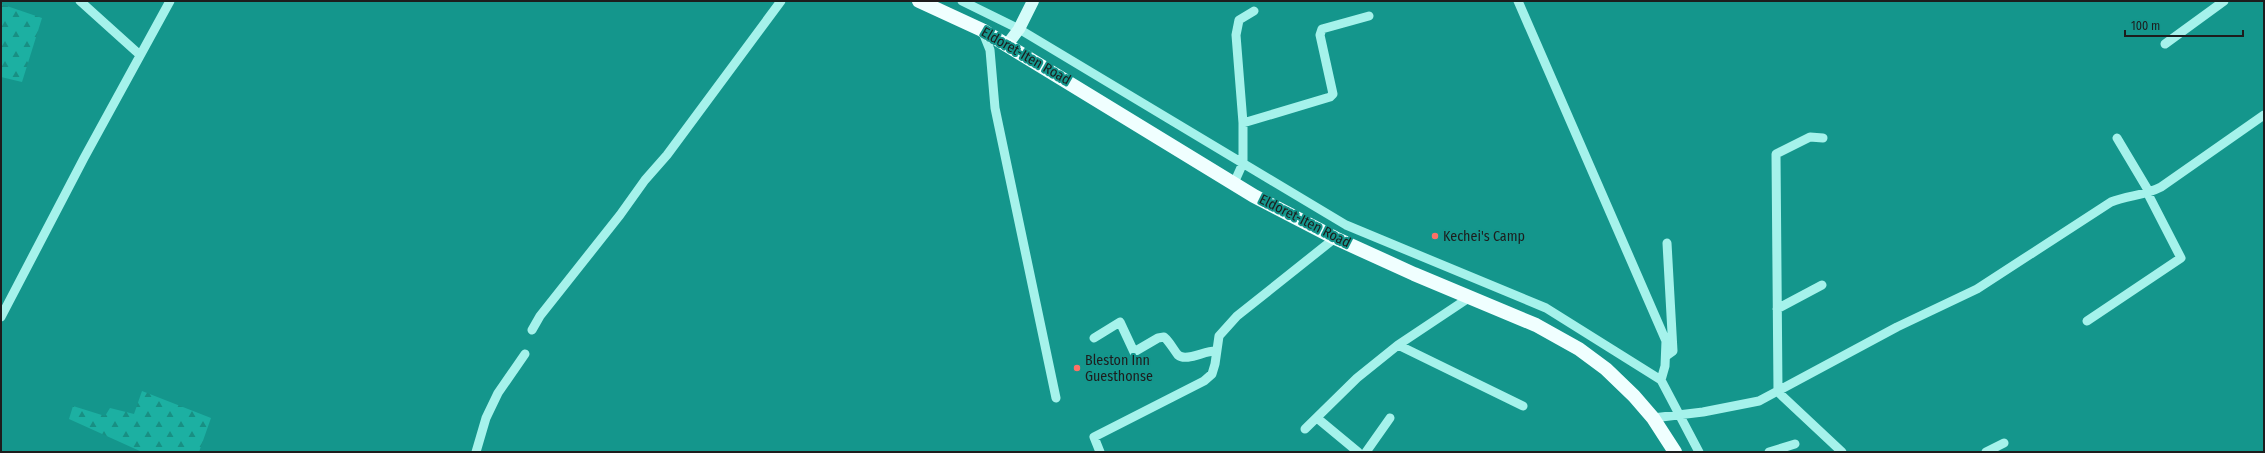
<svg xmlns="http://www.w3.org/2000/svg" width="2265" height="453" font-family="'Fira Sans Condensed',sans-serif">
<style>
.forest{fill:url(#forest-firs)}
.lines{fill:none;stroke-linecap:round;stroke-linejoin:round}
.street{stroke:#a5f2eb;stroke-width:9}
.secondary{stroke:#d4fcf9;stroke-width:12}
.primary{stroke:#f0ffff;stroke-width:14}
.poi-dot{fill:#ff7066;stroke:#14968c;stroke-width:1.5}
.labels{text-anchor:middle;dominant-baseline:central;stroke-width:4;stroke-linejoin:round;paint-order:stroke}
.street-label{font-size:14px;fill:#1d1d1d;stroke:#14968c}
.poi-label{font-size:14px;fill:#1d1d1d;stroke:#14968c;text-anchor:start}
</style>
<defs>
<pattern id="forest-firs" width="22" height="20" patternUnits="userSpaceOnUse"><rect width="22" height="20" fill="#1cb0a2"/><path d="M5 1l3.5 6h-7zM16 11l3.5 6h-7z" fill="#188f83"/></pattern>
</defs>
<rect width="100%" height="100%" fill="#14968c"/>
<!-- forest -->
<path class="forest" d="M1 4 42 18 22 82 1 77Z
M142 391 211 418 199 452H142L69 419 73 406 105 416 110 408 134 414Z"/>
<g class="lines">
<!-- street -->
<path class="street" d="M80 1 140 55
M962 1 1019 29 1346 225 1546 308 1661 380
M1518 1 1666 341 1665 366 1661 380 1699 452
M982 30 990 50 995 108 1056 398
M2165 44 2224 1
M1243 123 1330 97 1333 94 1320 35 1322 29 1369 16
M1823 138 1810 137 1776 154 1778 392 1842 452
M1234 183 1243 163V123L1236 35 1239 20 1254 11
M1777 309 1822 285
M1 317 84 158 170 1
M2087 321 2181 258 2148 194V190L2117 138
M532 330 540 316 620 215 645 180 667 155 781 1
M1094 338 1120 322 1134 352 1158 338 1164 337C1170 342 1173 349 1178 355 1186 362 1204 351 1215 351
M1398 345 1523 406
M1666 356 1673 351 1667 243
M1317 418 1358 452
M1653 418 1703 412 1759 401 1897 327 1977 289 2111 202C2128 195 2144 196 2161 187L2264 115
M1305 429 1357 378 1398 345 1470 297
M476 452 486 418 498 393 525 354
M1100 452 1094 437 1204 381 1212 374 1215 364 1219 336 1237 316 1335 238
M1366 452 1390 418
M1769 452 1795 444
M1986 452 2004 443"/>
<!-- secondary -->
<path class="secondary" d="M1007 45 1019 29 1033 1"/>
<!-- primary -->
<path class="primary" d="M919 1 982 30 1254 196 1335 238 1414 274 1536 325 1579 349 1606 369 1634 396 1653 418 1675 452"/>
</g>
<!-- markers -->
<g class="poi-dot">
<circle cx="1435" cy="236" r="4"/>
<circle cx="1077" cy="368" r="4"/>
</g>
<g class="labels">
<!-- street labels -->
<g class="street-label">
<text transform="translate(1026 56) rotate(30)">Eldoret-Iten Road</text>
<text transform="translate(1305 221) rotate(27)">Eldoret-Iten Road</text>
</g>
<!-- poi labels -->
<g class="poi-label">
<text x="1443" y="236">Kechei's Camp</text>
<text x="1085" y="360">Bleston Inn<tspan x="1085" dy="16">Guesthonse</tspan></text>
</g>
</g>
<!-- border -->
<rect width="2265" height="453" fill="none" stroke="#1d1d1d" stroke-width="4"/>
<!-- scale -->
<path d="M2125 30v6h118v-6" fill="none" stroke="#1d1d1d" stroke-width="2"/>
<text x="2131" y="30" font-size="12" fill="#1d1d1d" stroke="#14968c" stroke-width="3" paint-order="stroke">100 m</text>
</svg>
